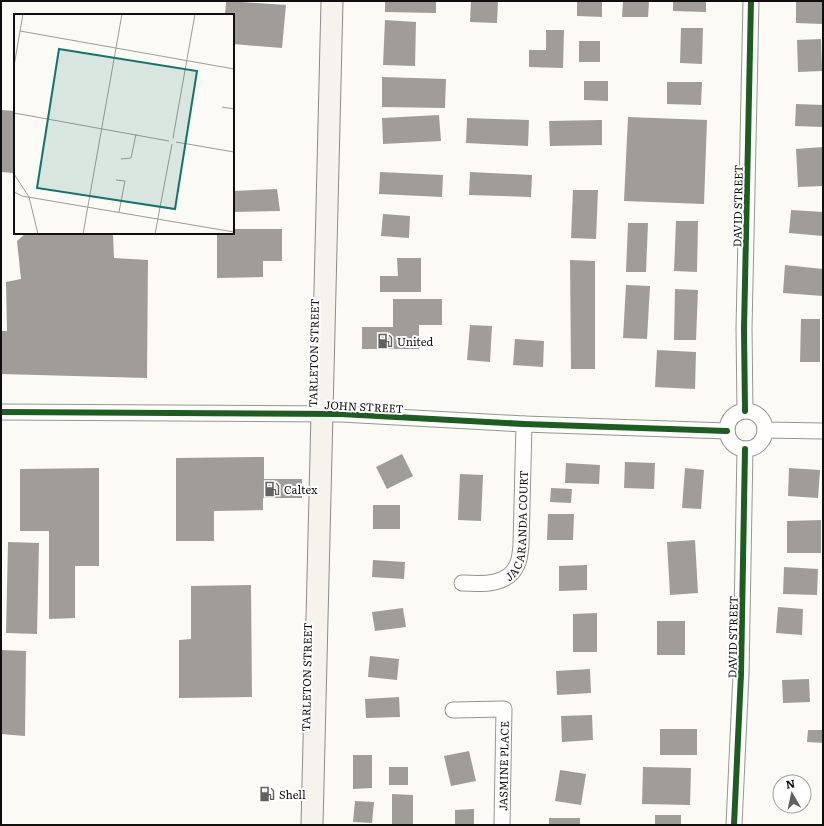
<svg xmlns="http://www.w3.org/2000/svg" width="824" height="826" font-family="Literata,serif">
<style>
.building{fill:#a09d99}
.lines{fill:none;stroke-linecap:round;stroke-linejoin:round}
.street-casing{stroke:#969592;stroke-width:17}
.secondary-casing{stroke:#8c8b89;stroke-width:23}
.street{stroke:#fffefd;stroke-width:15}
.secondary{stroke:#f5f3eb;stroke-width:21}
.cycleway-casing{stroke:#fff;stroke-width:8}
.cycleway{stroke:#1b5e20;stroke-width:6}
.labels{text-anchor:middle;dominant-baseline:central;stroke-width:4;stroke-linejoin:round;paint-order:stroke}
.street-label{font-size:11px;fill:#0f0f0f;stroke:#fff}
.poi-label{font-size:11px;fill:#0f0f0f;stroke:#fff;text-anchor:start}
.inset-road{fill:none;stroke:#9d9c98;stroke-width:1}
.view{fill:#0f766e;fill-opacity:0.15;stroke:#0f766e;stroke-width:2}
.inset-edge{fill:none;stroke:#0f0f0f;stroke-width:2}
</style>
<rect width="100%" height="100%" fill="#fcfaf4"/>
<!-- building -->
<path class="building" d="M226 1 286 5 282 48 233 44V15H225Z
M385 1H436V13L385 12Z
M471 1H498L497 23 470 22Z
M577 1H602V17L577 16Z
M623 1H649L648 17H622Z
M673 1H706V12L673 11Z
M796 1H823V24L796 23Z
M385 20 416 22 415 66 383 65Z
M681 28H703L702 64 680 63Z
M546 30H564L563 68 529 67V50H546Z
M821 39 822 71 798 72 797 40Z
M579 41H600V62H579Z
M382 77 446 79 445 108 382 107Z
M584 81H608V101L584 100Z
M667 82H702L701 105 667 104Z
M796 104 823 105V127L795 126Z
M1 110 15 111 13 173 1 172Z
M439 115 441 141 383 144 382 118Z
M628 117 707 120 704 204 624 201Z
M467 118 529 120 528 146 466 143Z
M602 120V145L550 146 549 121Z
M823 147V186L798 187 796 149Z
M380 172 443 175 442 197 379 194Z
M470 172 532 175 531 197 469 195Z
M277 189 280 211 233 212V191Z
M573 190H598L596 239 571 238Z
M791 210 823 212V236L789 233Z
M383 214 410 216 409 238 381 236Z
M676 221H698L697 272 674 271Z
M628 223H648L646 272H626Z
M233 229H282V261H263V277L217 278V233H233Z
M26 233H113L114 258 148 260 147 378 1 374V331H7L6 282 21 279 17 241Z
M397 258H421V292H380V276H398Z
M570 260 595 261V369H571Z
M785 265 823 269V296L783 293Z
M626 285 650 286 647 339 623 338Z
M675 289 698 290 696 340H674Z
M393 299H442V325H419V349H362V327H393Z
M801 319H820V362H800Z
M470 325 492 326 490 362 467 360Z
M515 339 544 341 543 367 513 365Z
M657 350 696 352 695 389 655 387Z
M402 454 413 476 387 489 376 467Z
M264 457V479H302V498H263V510L214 511V541H176V458Z
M625 462 655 463 654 489 624 488Z
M566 463 600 465 599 484 565 483Z
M99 468V566H75V618L49 619V531H20V469Z
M685 468 704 470 701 509 682 508Z
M789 468 820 470 818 498 788 496Z
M460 474 483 475 481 521 458 520Z
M551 488 572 489 571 503 550 502Z
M373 505H400V529H373Z
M548 514H574L573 540H547Z
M821 520V553H787V521Z
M695 540 698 593 670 595 667 542Z
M8 542 39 543 37 634 6 633Z
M373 560 405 562 404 579 372 577Z
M587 565V590L559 591V566Z
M784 567 818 569 817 595 783 594Z
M251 585 252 697 179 698V640L191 639V586Z
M778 607 803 609 802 635 776 633Z
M403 608 406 627 375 631 372 612Z
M597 613V652H573V614Z
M657 621H685V655H657Z
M1 650 26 651 25 736 1 734Z
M370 656 399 659 397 680 368 677Z
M590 669 591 693 557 695 556 671Z
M809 679 810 702 783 703 782 680Z
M399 697 400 717 366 718 365 699Z
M592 715 593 740 562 742 561 716Z
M660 729H697V755H660Z
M808 730H823V743L807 742Z
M469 751 476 781 451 786 444 756Z
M353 755H372V788L353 789Z
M389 767H408V785H389Z
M643 767 691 768 690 805 642 804Z
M560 770 586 774 581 805 555 801Z
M392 794 413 795V825H392Z
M355 801 374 802 372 823 353 822Z
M474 809V825H455V810Z
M655 815H681V825H655Z
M549 818H580V825H549Z"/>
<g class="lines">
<!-- street casing -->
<g class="street-casing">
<g id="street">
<path d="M745 411 744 329 751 1"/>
<circle cx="746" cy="430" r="19"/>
<path d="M1 412 341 414 524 424 727 431"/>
<path d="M765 430 823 431"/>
<path id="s1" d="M462 583C481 584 508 586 517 565 520 559 520 553 521 546L524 424"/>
<path d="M453 710 504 709 502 825"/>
<path d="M734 825 741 674 745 449"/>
</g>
</g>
<!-- secondary casing -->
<g class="secondary-casing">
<path id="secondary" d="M312 825 332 1"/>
</g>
<!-- street -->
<use href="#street" class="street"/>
<!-- secondary -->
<use href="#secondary" class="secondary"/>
<!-- cycleway casing -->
<g class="cycleway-casing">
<path id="cycleway" d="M745 411 744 329 751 1
M1 412 341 414 524 424 727 431
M734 825 741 674 745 449"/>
</g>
<!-- cycleway -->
<use href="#cycleway" class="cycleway"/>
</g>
<!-- icons -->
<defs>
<g id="fuel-bare" transform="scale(1.2)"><path d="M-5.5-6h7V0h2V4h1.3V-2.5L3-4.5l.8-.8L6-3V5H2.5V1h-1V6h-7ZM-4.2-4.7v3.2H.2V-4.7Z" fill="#62615f" stroke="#fff" stroke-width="2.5" paint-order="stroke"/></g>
</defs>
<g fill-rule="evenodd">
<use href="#fuel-bare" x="385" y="341"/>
<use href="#fuel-bare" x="272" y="489"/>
<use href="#fuel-bare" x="267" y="794"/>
</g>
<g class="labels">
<!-- street labels -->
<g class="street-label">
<text transform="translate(737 206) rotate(-89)">DAVID STREET</text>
<text transform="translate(313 353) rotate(-89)">TARLETON STREET</text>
<text transform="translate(364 406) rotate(3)">JOHN STREET</text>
<text stroke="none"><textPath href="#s1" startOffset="101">JACARANDA COURT</textPath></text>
<text transform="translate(732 637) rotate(-89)">DAVID STREET</text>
<text transform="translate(306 677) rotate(-89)">TARLETON STREET</text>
<text transform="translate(503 766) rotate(-89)">JASMINE PLACE</text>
</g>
<!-- poi labels -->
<g class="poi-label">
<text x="397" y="341">United</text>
<text x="284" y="489">Caltex</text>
<text x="279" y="794">Shell</text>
</g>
</g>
<!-- overview -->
<g transform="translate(14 14)">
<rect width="220" height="220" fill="#fcfaf4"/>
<path class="inset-road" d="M6 17 220 55M0 52 9 0M208 93 220 95M0 99 155 127M159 124 181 0M162 128 220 138M107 145 117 144 122 120M0 160 15 183 24 220M102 166 111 167 105 198M0 178 8 182 220 218M69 220 108 0M141 220 158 130"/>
<path class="view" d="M45 35 183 57 161 195 23 174Z"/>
<rect width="220" height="220" class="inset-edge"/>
</g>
<!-- border -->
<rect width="824" height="826" fill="none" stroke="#0f0f0f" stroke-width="4"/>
<!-- north arrow -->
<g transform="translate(792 794) rotate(351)"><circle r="19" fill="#ffffff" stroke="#9f9f9f"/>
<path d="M0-3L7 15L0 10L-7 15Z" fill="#62615f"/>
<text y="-6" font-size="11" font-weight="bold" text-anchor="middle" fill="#0f0f0f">N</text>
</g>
</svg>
